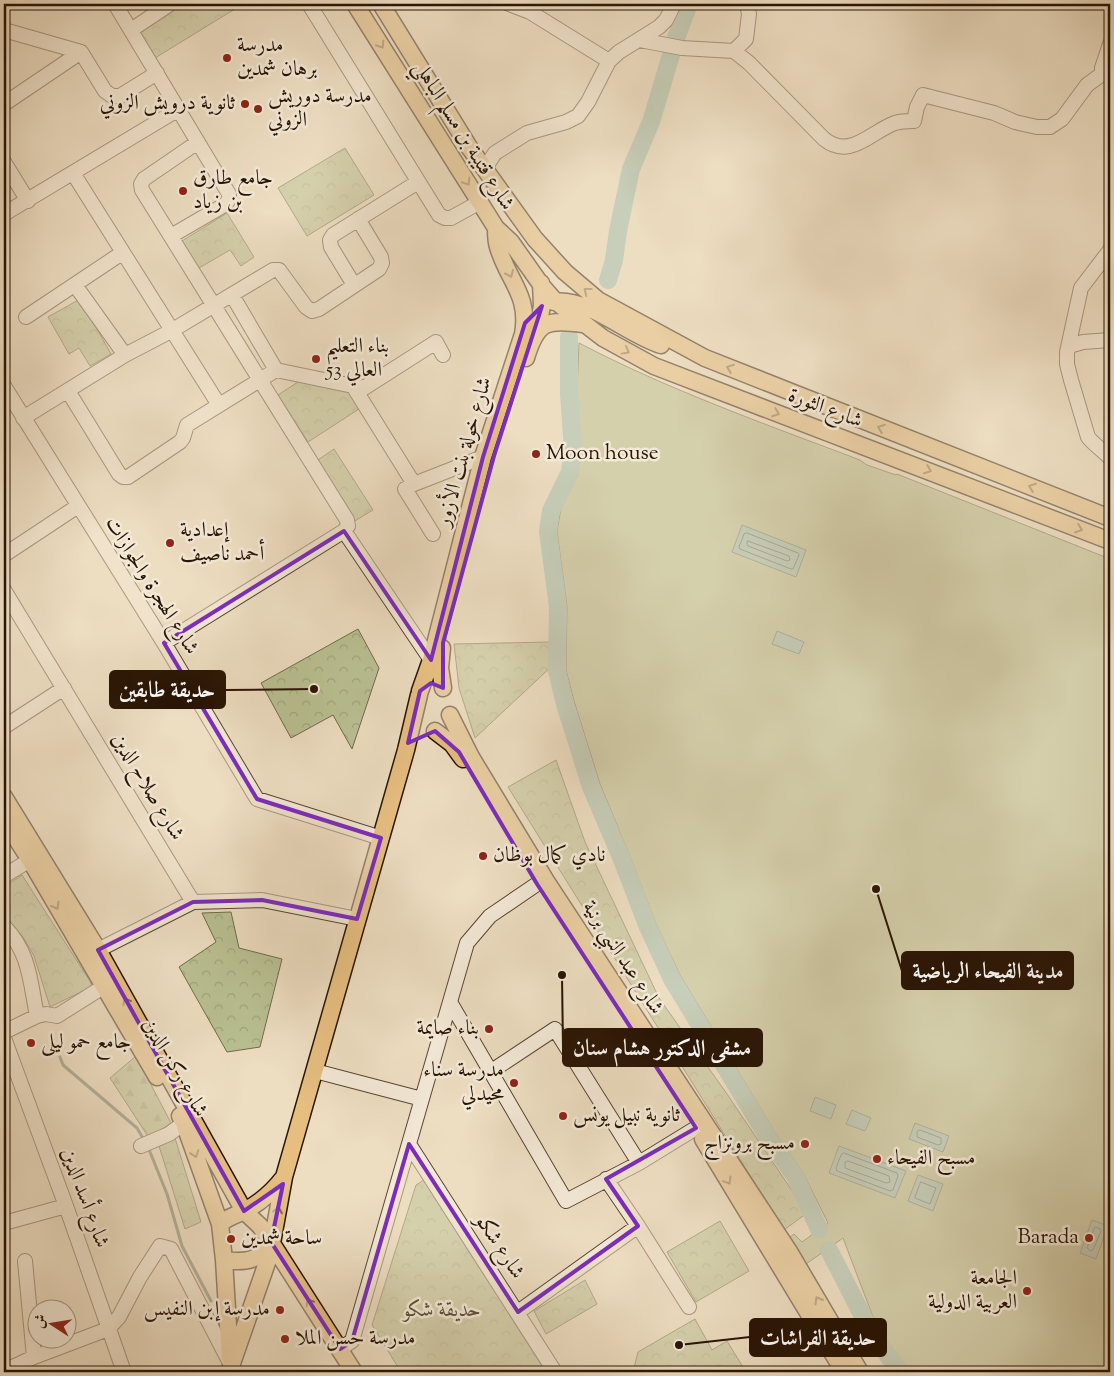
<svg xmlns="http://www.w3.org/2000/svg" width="1114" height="1376" font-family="'Sorts Mill Goudy',Amiri,serif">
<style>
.forest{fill:url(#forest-firs);stroke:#706a4b}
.park{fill:url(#park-crowns);stroke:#706a4b}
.pitch{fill:#b9c092;stroke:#706a4b}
.water{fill:#99bcb0;stroke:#6c796b}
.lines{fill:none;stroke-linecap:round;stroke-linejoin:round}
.shore{stroke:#60685a;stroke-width:1}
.stream{stroke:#6c796b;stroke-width:3}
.river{stroke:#99bcb0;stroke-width:18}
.minor-casing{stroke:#594633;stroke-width:16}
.major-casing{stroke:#281404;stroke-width:19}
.minor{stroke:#f3e9d7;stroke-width:14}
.major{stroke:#e6be80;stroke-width:16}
.oneway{stroke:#876942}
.marked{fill:none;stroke:#7b2cbf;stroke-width:4;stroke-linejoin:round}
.poi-dot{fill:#8f2418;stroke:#f3e9d7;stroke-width:2}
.labels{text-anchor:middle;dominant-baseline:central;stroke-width:5;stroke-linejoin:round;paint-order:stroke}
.poi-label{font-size:21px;fill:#281404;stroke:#f3e9d7;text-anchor:start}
.street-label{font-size:21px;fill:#281404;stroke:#f3e9d7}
.park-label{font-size:21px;font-style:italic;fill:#5b5036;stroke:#f3e9d7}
.leader{fill:none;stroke:#281404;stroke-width:2}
.callout-dot{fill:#281404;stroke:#f3e9d7;stroke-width:2}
.callout{fill:#281404;stroke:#281404;stroke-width:2}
.callout-label{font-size:22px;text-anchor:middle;font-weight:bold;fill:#fff}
</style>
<defs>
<pattern id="forest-firs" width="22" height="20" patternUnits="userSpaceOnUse" patternTransform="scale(1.25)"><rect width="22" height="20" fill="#b9c092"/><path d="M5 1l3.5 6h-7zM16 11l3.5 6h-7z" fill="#9fa47c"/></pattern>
<pattern id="park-crowns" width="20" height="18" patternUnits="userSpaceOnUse" patternTransform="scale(1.25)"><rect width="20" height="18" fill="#b9c092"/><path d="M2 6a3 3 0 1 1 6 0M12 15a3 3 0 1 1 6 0" fill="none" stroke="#9fa47c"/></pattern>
</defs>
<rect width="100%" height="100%" fill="#edddc1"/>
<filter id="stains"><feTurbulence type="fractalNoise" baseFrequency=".004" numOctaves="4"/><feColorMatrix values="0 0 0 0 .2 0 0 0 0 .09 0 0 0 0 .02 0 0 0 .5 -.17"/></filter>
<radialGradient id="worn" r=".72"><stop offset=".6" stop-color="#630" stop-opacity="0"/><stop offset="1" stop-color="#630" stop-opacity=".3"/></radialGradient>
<!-- forest -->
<path class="forest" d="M136 1056 171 1123 149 1138 110 1078Z"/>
<!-- park -->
<path class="park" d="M175 4H243L155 58 137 29Z
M345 148 374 195 307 236 278 188Z
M227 213 254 257 241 266 230 250 199 268 182 241Z
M80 299 111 354 90 366 79 348 69 354 48 317Z
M301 380 353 393 359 409 308 442 278 395Z
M334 449 373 510 353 522 315 462Z
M358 629 379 668 352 749 333 715 291 738 261 683Z
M551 642 553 665 475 738 459 688 454 644Z
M556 760 585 842 659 998 727 1094 807 1213 784 1230 508 787Z
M22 875 93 986 50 1007 34 956 23 937 4 915V887Z
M231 912 239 948 282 959 260 1047 227 1052 179 967 216 942 202 913Z
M175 1138 201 1222 185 1229 159 1146Z
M427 1178 552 1372H401L372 1325 416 1185Z
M720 1221 749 1271 696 1302 667 1252Z
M585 1280 597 1304 546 1334 534 1311Z
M695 1319 712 1350 727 1341 746 1372H633L638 1352Z"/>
<!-- pitch -->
<path class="pitch" d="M579 343C669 390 765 424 860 460L867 465 896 475 897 474 1110 559V1372H909L878 1330 843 1238 806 1264 790 1237 794 1234 802 1242 828 1223 802 1171 776 1134 680 975 656 924 629 854 600 784 574 701 566 670 567 607 557 531 560 514 567 489 578 475 577 392Z"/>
<!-- water -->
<path class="water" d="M742 525 806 550 796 577 732 552Z
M777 631 804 642 799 654 772 644Z
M815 1097 836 1105 831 1119 810 1111Z
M852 1110 871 1118 865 1131 846 1124Z
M915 1123 949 1136 943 1152 909 1139Z
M839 1146 906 1171 895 1198 829 1173Z
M918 1175 943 1184 933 1211 908 1201Z
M1092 1220 1108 1226 1096 1259 1080 1253Z"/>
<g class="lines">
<!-- shore -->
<path class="shore" d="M747 533 798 553 799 555 793 569H791L740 549 739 547 744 534Z
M748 541 789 556 790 560 787 561 748 546 747 544Z
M920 1130 941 1138V1144L938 1145 917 1137V1132Z
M844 1153 897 1173 898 1176 893 1190 890 1191 837 1171 836 1168 841 1155Z
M848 1161 889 1176 890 1182 886 1183 845 1168V1163Z
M921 1182 936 1188 930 1204 915 1198Z
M1096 1227 1100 1229 1101 1231 1093 1250 1091 1251 1087 1248 1094 1229Z"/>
<!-- stream -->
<path class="stream" d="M60 1057 63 1065 137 1128 144 1140
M148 1147 167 1194 182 1246 211 1301"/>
<!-- river -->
<path class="river" d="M608 280 614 260 618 231 631 169 651 122 676 38 689 4
M569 337V393L573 450 570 472 551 511 548 531 558 607 557 671 565 704 591 787 621 857 648 927 672 979 769 1139 795 1176 819 1229
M829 1250 872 1334 900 1372"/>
<!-- minor casing -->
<g class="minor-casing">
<path id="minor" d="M115 4 229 194V199L226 204 171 236
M309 4 439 215 445 218H451L480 202
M509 4 530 12 609 61
M4 30 81 52 105 91 112 96H120L157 73
M131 30 170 4
M640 40 682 48 734 51 749 63 824 139C850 160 870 132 895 123 901 121 907 121 914 121L917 107 923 95 994 113 1015 122 1037 127H1050L1062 119 1087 85 1102 74
M734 51 746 39 749 14 747 4
M1102 74V68L1110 44
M4 104 81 52
M4 162 28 201
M485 168 495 153 527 133 566 122 578 116 588 102 609 61 619 52 659 27 666 20 674 4
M73 173 219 405
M4 214 179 109
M1110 250 1081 288 1067 352V364L1071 380 1088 437C1094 445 1103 450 1110 458
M75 285 125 355
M354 285 331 247 330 240 333 235 418 182
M26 317 122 253
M1069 346 1083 342 1110 340
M276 370 353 386
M4 386 164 643 257 799 381 838
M68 391 119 474 123 477H128L180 442 183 438 187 425 276 370 232 295
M23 418 125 355 171 331 273 270H279L306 307 312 311 319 309 379 269 382 263 381 257 358 219
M414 484 483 457
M344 531 431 660
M433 534 405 489 414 484 353 386 364 388 436 342 443 355
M4 555 78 506
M4 590 193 902
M164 643 344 531 348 526 347 520 142 190 141 184 144 179 198 142
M4 727 64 688
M4 876 30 860
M4 926C30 953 30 981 37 1016
M98 950 193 902 262 900 357 919
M450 1002 566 1201 639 1163 696 1128
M4 1032 37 1016 46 1014 57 1016 103 987
M4 1038 66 1206 124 1372
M315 1071 422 1099
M490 1072 555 1029 639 1163
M409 1144 555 1372
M141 1146 169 1134 184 1123
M606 1179 638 1226 689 1307
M4 1223 66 1206
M25 1261 34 1357
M518 1312 638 1226
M340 1349 352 1341 467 943 490 916 537 884
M4 1371 34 1357 108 1329 119 1317 140 1277 160 1246 171 1249 229 1361"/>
</g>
<!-- major casing -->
<g class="major-casing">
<path id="major" d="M355 4 496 228 511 242 542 286 555 301 603 338 654 366 1110 541
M381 4 469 147 522 221 535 239 565 272 598 300 705 358 1110 518
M554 302C585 296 629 335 661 345
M537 332 542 306 541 283
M526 358C537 321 547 319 583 324
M442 648 440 668 443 688
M420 691 431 660 483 457 523 334C530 295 508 281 498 247 496 241 496 234 496 228
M450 715 471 757 546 881 790 1253 860 1372
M435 731 452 744 463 759
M4 797 98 950 244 1211 260 1226 271 1242 354 1372
M4 819 30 860 157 1077
M180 1116 184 1123 220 1224 224 1260 230 1358
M703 1139 844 1372
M220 1224C229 1216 235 1216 244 1211 260 1203 274 1190 284 1177
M224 1260C246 1263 259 1261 271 1242
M229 1372 270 1254 284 1177 406 750 419 695"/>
</g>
<!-- minor -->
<use href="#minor" class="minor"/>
<!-- major -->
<use href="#major" class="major"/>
</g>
<!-- one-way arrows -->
<defs><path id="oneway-chevron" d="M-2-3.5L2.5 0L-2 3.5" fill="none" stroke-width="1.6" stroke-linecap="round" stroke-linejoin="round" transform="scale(1.25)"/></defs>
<g class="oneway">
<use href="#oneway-chevron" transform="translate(381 45) rotate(58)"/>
<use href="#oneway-chevron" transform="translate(467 182) rotate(58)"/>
<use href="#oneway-chevron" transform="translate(510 274) rotate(66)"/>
<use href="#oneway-chevron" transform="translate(587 291) rotate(-142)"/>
<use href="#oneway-chevron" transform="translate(626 351) rotate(29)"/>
<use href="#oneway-chevron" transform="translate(730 368) rotate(-159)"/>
<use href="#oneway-chevron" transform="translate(776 413) rotate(21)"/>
<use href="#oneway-chevron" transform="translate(881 428) rotate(-159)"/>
<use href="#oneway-chevron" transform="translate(928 470) rotate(21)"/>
<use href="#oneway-chevron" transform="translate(1032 487) rotate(-159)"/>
<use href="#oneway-chevron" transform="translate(1079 529) rotate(21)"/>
<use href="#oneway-chevron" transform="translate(56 906) rotate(60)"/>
<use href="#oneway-chevron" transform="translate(126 1001) rotate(-119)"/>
<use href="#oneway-chevron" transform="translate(195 1154) rotate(71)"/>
<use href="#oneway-chevron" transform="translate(728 1181) rotate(59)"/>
<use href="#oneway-chevron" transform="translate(278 1210) rotate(-79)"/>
<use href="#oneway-chevron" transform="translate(818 1300) rotate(-120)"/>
<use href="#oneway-chevron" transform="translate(309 1302) rotate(-123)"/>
</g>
<!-- marked area -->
<path d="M0 0H1114V1376H0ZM542 306 494 456 443 643V688L431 683 420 691 408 743 435 731 459 752 537 884 696 1128 606 1179 638 1226 518 1312 409 1144 352 1341 340 1349 271 1242 283 1184 244 1211 98 950 193 902 262 900 357 919 381 838 257 799 164 643 344 531 431 660 483 457 525 323Z" fill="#edddc1" fill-opacity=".55" fill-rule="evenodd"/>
<path class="marked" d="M542 306 494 456 443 643V688L431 683 420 691 408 743 435 731 459 752 537 884 696 1128 606 1179 638 1226 518 1312 409 1144 352 1341 340 1349 271 1242 283 1184 244 1211 98 950 193 902 262 900 357 919 381 838 257 799 164 643 344 531 431 660 483 457 525 323Z"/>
<!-- markers -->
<g class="poi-dot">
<circle cx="227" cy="58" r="5"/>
<circle cx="245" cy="104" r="5"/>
<circle cx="258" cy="109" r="5"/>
<circle cx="183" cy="191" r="5"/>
<circle cx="316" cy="359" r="5"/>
<circle cx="536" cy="454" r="5"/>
<circle cx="170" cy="543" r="5"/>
<circle cx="483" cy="856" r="5"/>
<circle cx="489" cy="1029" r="5"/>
<circle cx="31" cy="1043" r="5"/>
<circle cx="514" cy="1083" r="5"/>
<circle cx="563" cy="1116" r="5"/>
<circle cx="805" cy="1144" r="5"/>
<circle cx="877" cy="1159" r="5"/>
<circle cx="1089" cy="1238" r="5"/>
<circle cx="231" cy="1239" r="5"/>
<circle cx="1027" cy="1291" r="5"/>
<circle cx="280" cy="1310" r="5"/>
<circle cx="285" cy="1339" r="5"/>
</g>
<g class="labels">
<!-- poi labels -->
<g class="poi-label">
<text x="237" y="46">مدرسة<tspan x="237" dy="24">برهان شمدين</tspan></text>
<text x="268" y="97">مدرسة دوريش<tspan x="268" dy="24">الزوني</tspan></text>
<text x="235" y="104" text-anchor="end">ثانوية درويش الزوني</text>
<text x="193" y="179">جامع طارق<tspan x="193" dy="24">بن زياد</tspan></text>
<text x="326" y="347">بناء التعليم<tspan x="326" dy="24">العالي 53</tspan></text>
<text x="546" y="454">Moon house</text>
<text x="180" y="531">إعدادية<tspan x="180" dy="24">أحمد ناصيف</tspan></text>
<text x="493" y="856">نادي كمال بوظان</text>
<text x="479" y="1029" text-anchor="end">بناء صايمة</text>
<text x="41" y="1043">جامع حمو ليلى</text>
<text x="504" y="1071" text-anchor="end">مدرسة سناء<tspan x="504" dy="24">محيدلي</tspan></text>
<text x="573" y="1116">ثانوية نبيل يونس</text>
<text x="795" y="1144" text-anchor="end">مسبح برونزاج</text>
<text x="887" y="1159">مسبح الفيحاء</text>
<text x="1079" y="1238" text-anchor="end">Barada</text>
<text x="241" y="1239">ساحة شمدين</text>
<text x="1017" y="1279" text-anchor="end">الجامعة<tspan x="1017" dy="24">العربية الدولية</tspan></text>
<text x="270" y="1310" text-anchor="end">مدرسة إبن النفيس</text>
<text x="295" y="1339">مدرسة حسن الملا</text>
</g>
<!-- street labels -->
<g class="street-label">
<text transform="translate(463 136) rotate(58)">شارع قتيبة بن مسلم الباهلي</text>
<text transform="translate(825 409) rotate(21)">شارع الثورة</text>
<text transform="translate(465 452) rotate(-74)">شارع خولة بنت الأزور</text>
<text transform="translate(151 586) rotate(58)">شارع الهجرة والجوازات</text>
<text transform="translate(147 787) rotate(59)">شارع صلاح الدين</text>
<text transform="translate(622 958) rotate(57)">شارع عبد النبي برنية</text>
<text transform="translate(174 1068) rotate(60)">شارع ركن الدين</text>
<text transform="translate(84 1198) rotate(70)">شارع أسد الدين</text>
<text transform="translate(499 1247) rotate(57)">شارع شكو</text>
</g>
<!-- park labels -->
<g class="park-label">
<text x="442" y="1311">حديقة شكو</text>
</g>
</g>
<!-- callouts -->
<path class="leader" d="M314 689L225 690M876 889L902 971M562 975L563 1048M679 1345L750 1337"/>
<g class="callout-dot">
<circle cx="314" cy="689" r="5"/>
<circle cx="876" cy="889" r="5"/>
<circle cx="562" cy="975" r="5"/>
<circle cx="679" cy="1345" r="5"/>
</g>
<g class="callout">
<rect x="110" y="671" width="115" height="37" rx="5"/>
<rect x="902" y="952" width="171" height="37" rx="5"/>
<rect x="563" y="1029" width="199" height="37" rx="5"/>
<rect x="750" y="1319" width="136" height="37" rx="5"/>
</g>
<g class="callout-label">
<text x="167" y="697">حديقة طابقين</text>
<text x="988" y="978">مدينة الفيحاء الرياضية</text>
<text x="662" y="1055">مشفى الدكتور هشام سنان</text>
<text x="818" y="1345">حديقة الفراشات</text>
</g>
<!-- margin -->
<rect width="1114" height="1376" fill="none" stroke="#edddc1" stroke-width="20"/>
<rect x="5" y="5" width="1104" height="1366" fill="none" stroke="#281404" stroke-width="2.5"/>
<rect x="10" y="10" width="1094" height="1356" fill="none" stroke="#281404"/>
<!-- north arrow -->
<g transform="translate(52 1324) rotate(282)"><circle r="24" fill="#f3e9d7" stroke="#a29483"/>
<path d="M0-4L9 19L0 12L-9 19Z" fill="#8f2418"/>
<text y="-8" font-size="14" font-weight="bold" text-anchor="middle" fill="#281404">ش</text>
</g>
<rect width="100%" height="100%" filter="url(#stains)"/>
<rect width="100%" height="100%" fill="url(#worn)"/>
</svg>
